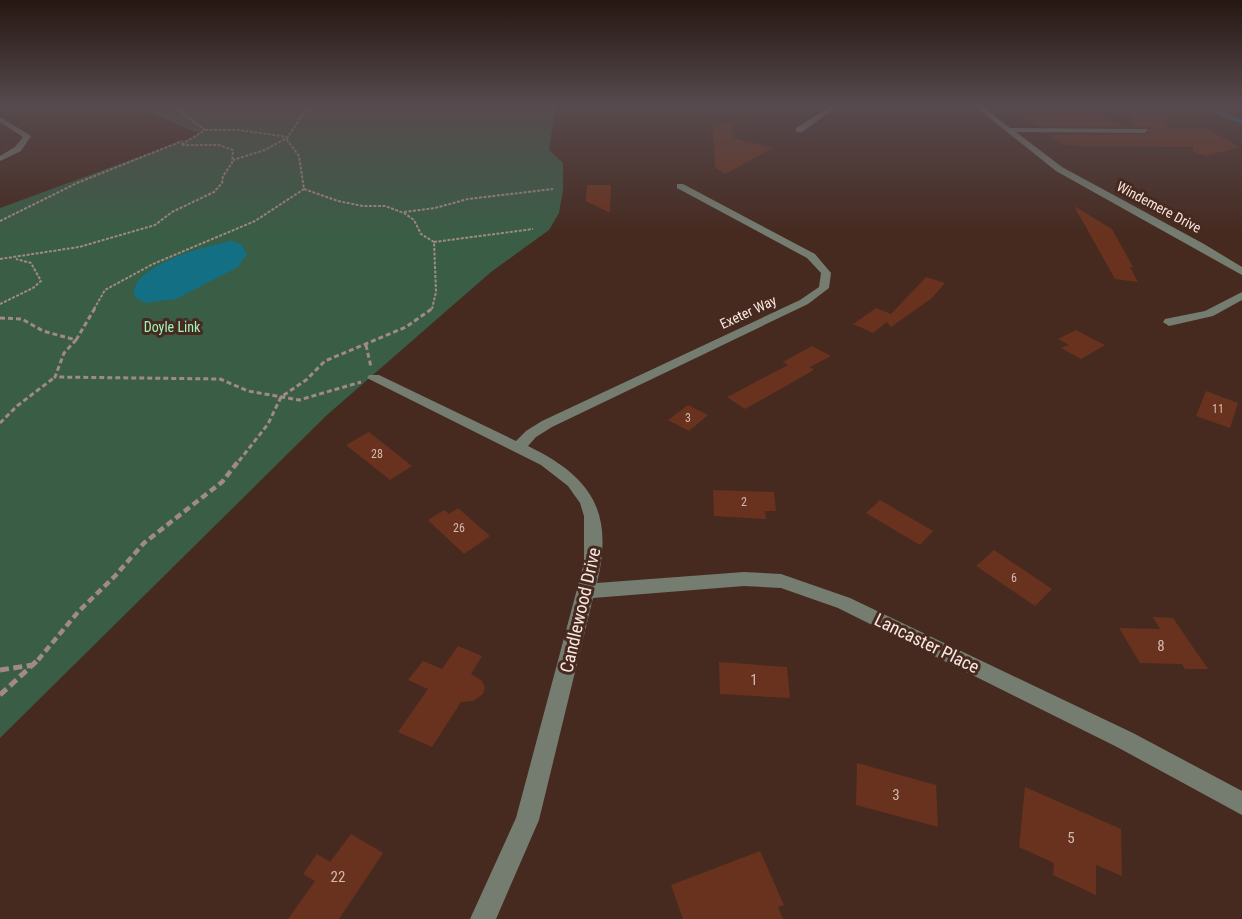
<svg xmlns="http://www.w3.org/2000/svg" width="1242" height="919" font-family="'Roboto Condensed',sans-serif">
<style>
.green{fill:#3a5d46}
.water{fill:#136f83}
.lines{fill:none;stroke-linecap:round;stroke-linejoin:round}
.stream{stroke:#136f83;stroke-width:4}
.building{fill:#69321e}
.path-far3{stroke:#a18a82;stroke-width:2;stroke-dasharray:3 1.5;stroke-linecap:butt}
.path-far2{stroke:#a18a82;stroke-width:3;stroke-dasharray:5 3;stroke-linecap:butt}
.path-far1{stroke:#a18a82;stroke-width:4.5;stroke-dasharray:7 4;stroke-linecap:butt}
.path{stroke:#a18a82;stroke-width:5;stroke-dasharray:9 4.5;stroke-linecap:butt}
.minor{fill:#757d71;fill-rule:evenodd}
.labels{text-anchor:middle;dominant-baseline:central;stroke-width:6;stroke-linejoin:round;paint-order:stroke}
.number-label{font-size:12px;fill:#d5bab0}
.far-street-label{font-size:14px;fill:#f9e7e0;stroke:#462a20}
.far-park-label{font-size:14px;fill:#9ef4bb;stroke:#462a20}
.near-number-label{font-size:15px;fill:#d5bab0}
.near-street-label{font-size:18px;fill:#f9e7e0;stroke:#462a20}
</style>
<rect width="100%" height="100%" fill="#462a20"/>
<!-- green -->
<path class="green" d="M127 104H556L549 150 563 163V190L559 213 549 230 491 272 327 415 0 738V208L201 134Z"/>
<!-- water -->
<path class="water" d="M232 241 241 244 247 254 238 267 176 299 145 303 134 296C134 291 135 285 137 282 152 261 207 245 232 241Z"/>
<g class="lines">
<!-- stream -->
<path class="stream" d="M1201 104V106L1242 122"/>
</g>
<!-- building -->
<path class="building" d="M1072 110 1077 112 1091 111 1127 127 1037 126 1021 115H1049L1044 112Z
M1131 110 1165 115 1168 128H1205L1240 147 1206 156 1193 152V147L1076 146 1063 144 1050 135 1147 134 1150 127H1132Z
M713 125H732L733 138 773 148 725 174 715 167Z
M587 185H611L610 213 586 201Z
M1074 206 1112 229 1133 267H1130L1138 282 1115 279Z
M926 277 945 283 932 298 891 327 887 322 873 333 853 324 876 308 891 314Z
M1076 330 1097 341 1105 345 1081 359 1061 348 1069 345 1058 339Z
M812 346 831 356 810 367 814 370 745 409 727 397 788 365 783 362Z
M1206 391 1238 403 1230 428 1196 416Z
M688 405 708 415 689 431 668 420Z
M369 432 412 466 390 480 346 445Z
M713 490 774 492 776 511H765L766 519 714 516Z
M880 500 933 531 920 545 866 513Z
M458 508 490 536 464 554 428 520 444 510 449 514Z
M994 550 1052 589 1035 606 976 566Z
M1153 617 1173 618 1208 669H1185L1182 664 1140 663 1119 628 1160 629Z
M458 646 482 656 471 674 482 681 485 687 483 694 473 701 461 702 432 747 398 732 428 689 408 680 423 661 442 669Z
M719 662 787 667 790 698 720 694Z
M857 763 936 785 938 827 856 805Z
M1025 787 1121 829 1122 876 1096 865V895L1053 875 1054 863 1019 847Z
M351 834 383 853 339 919H288L315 881 303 874 317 854 330 862Z
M760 851 784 905 778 907 783 919H683L671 885Z"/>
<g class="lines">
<!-- path-far3 -->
<path class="path-far3" d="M205 130H239L288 137 304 112 313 104
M304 189 338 201 363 206H385L404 213 414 220 421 234 434 242 436 292 432 309
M404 212 435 208 468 199 553 189
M0 221 77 183 182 141
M434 242 533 229
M0 259 79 247 155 225 172 212 214 192 222 183 223 176 232 163 233 150 219 145H181L205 130 169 104
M0 304 33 288 41 281 31 263 16 259
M94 309 105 290 153 264 255 221 304 189 299 156 287 140 288 137 265 150 233 160"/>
<!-- path-far2 -->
<path class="path-far2" d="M0 318 22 319 43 331 76 340 64 353 55 377 220 379 248 391 299 400 361 382
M76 340 95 308
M366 345 371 367
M0 423 17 406 55 377
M239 461 268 424 281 397 306 380 325 361 406 327 433 308"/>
<!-- path-far1 -->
<path class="path-far1" d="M38 660 78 612 115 576 144 543 222 482 240 459"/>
<!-- path -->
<path class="path" d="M0 670 33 665
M0 695 40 658"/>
<!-- minor -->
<path class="minor" d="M834 104H841L802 132H796V128Z
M972 104H979L1010 128 1148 129 1145 133 1016 132 1062 167 1204 244 1242 267V275L1056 171Z
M0 117 31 136 21 151 0 161V156L15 147 23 137 0 122Z
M677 184H683L815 254 831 273 829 288 808 304 552 427 536 437 528 446C592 477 614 512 597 583L744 572 781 574 850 598 1133 733 1242 791V815L1117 747 838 608 781 588 744 586 593 598 539 820 496 919H470L516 818 584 563V516L580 503 568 486 541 465 367 378 369 375H379L516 441 526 431 542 421 800 300 819 287 821 273 807 258 677 188Z
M1242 292V300L1213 316 1169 326 1163 322 1165 319 1205 311Z"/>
</g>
<!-- sky -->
<linearGradient id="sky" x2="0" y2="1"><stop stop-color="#261712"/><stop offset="0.45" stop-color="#574a4e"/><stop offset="1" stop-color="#574a4e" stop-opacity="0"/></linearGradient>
<rect width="1242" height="233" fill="url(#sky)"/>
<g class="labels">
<!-- number labels -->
<g class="number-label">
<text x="1218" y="409">11</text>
<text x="688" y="418">3</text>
<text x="377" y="454">28</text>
<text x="744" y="502">2</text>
<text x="459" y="528">26</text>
<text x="1014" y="578">6</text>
</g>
<!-- far-street labels -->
<g class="far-street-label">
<text transform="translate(1159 207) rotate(28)">Windemere Drive</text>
<text transform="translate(748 312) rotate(-25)">Exeter Way</text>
</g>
<!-- far-park labels -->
<g class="far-park-label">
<text x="172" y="327">Doyle Link</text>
</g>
<!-- near-number labels -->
<g class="near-number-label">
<text x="1161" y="646">8</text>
<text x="754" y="680">1</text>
<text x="896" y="795">3</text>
<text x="1071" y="838">5</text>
<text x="338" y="877">22</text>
</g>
<!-- near-street labels -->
<g class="near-street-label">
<text transform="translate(580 610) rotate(-77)">Candlewood Drive</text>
<text transform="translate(927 643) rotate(26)">Lancaster Place</text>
</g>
</g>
</svg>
